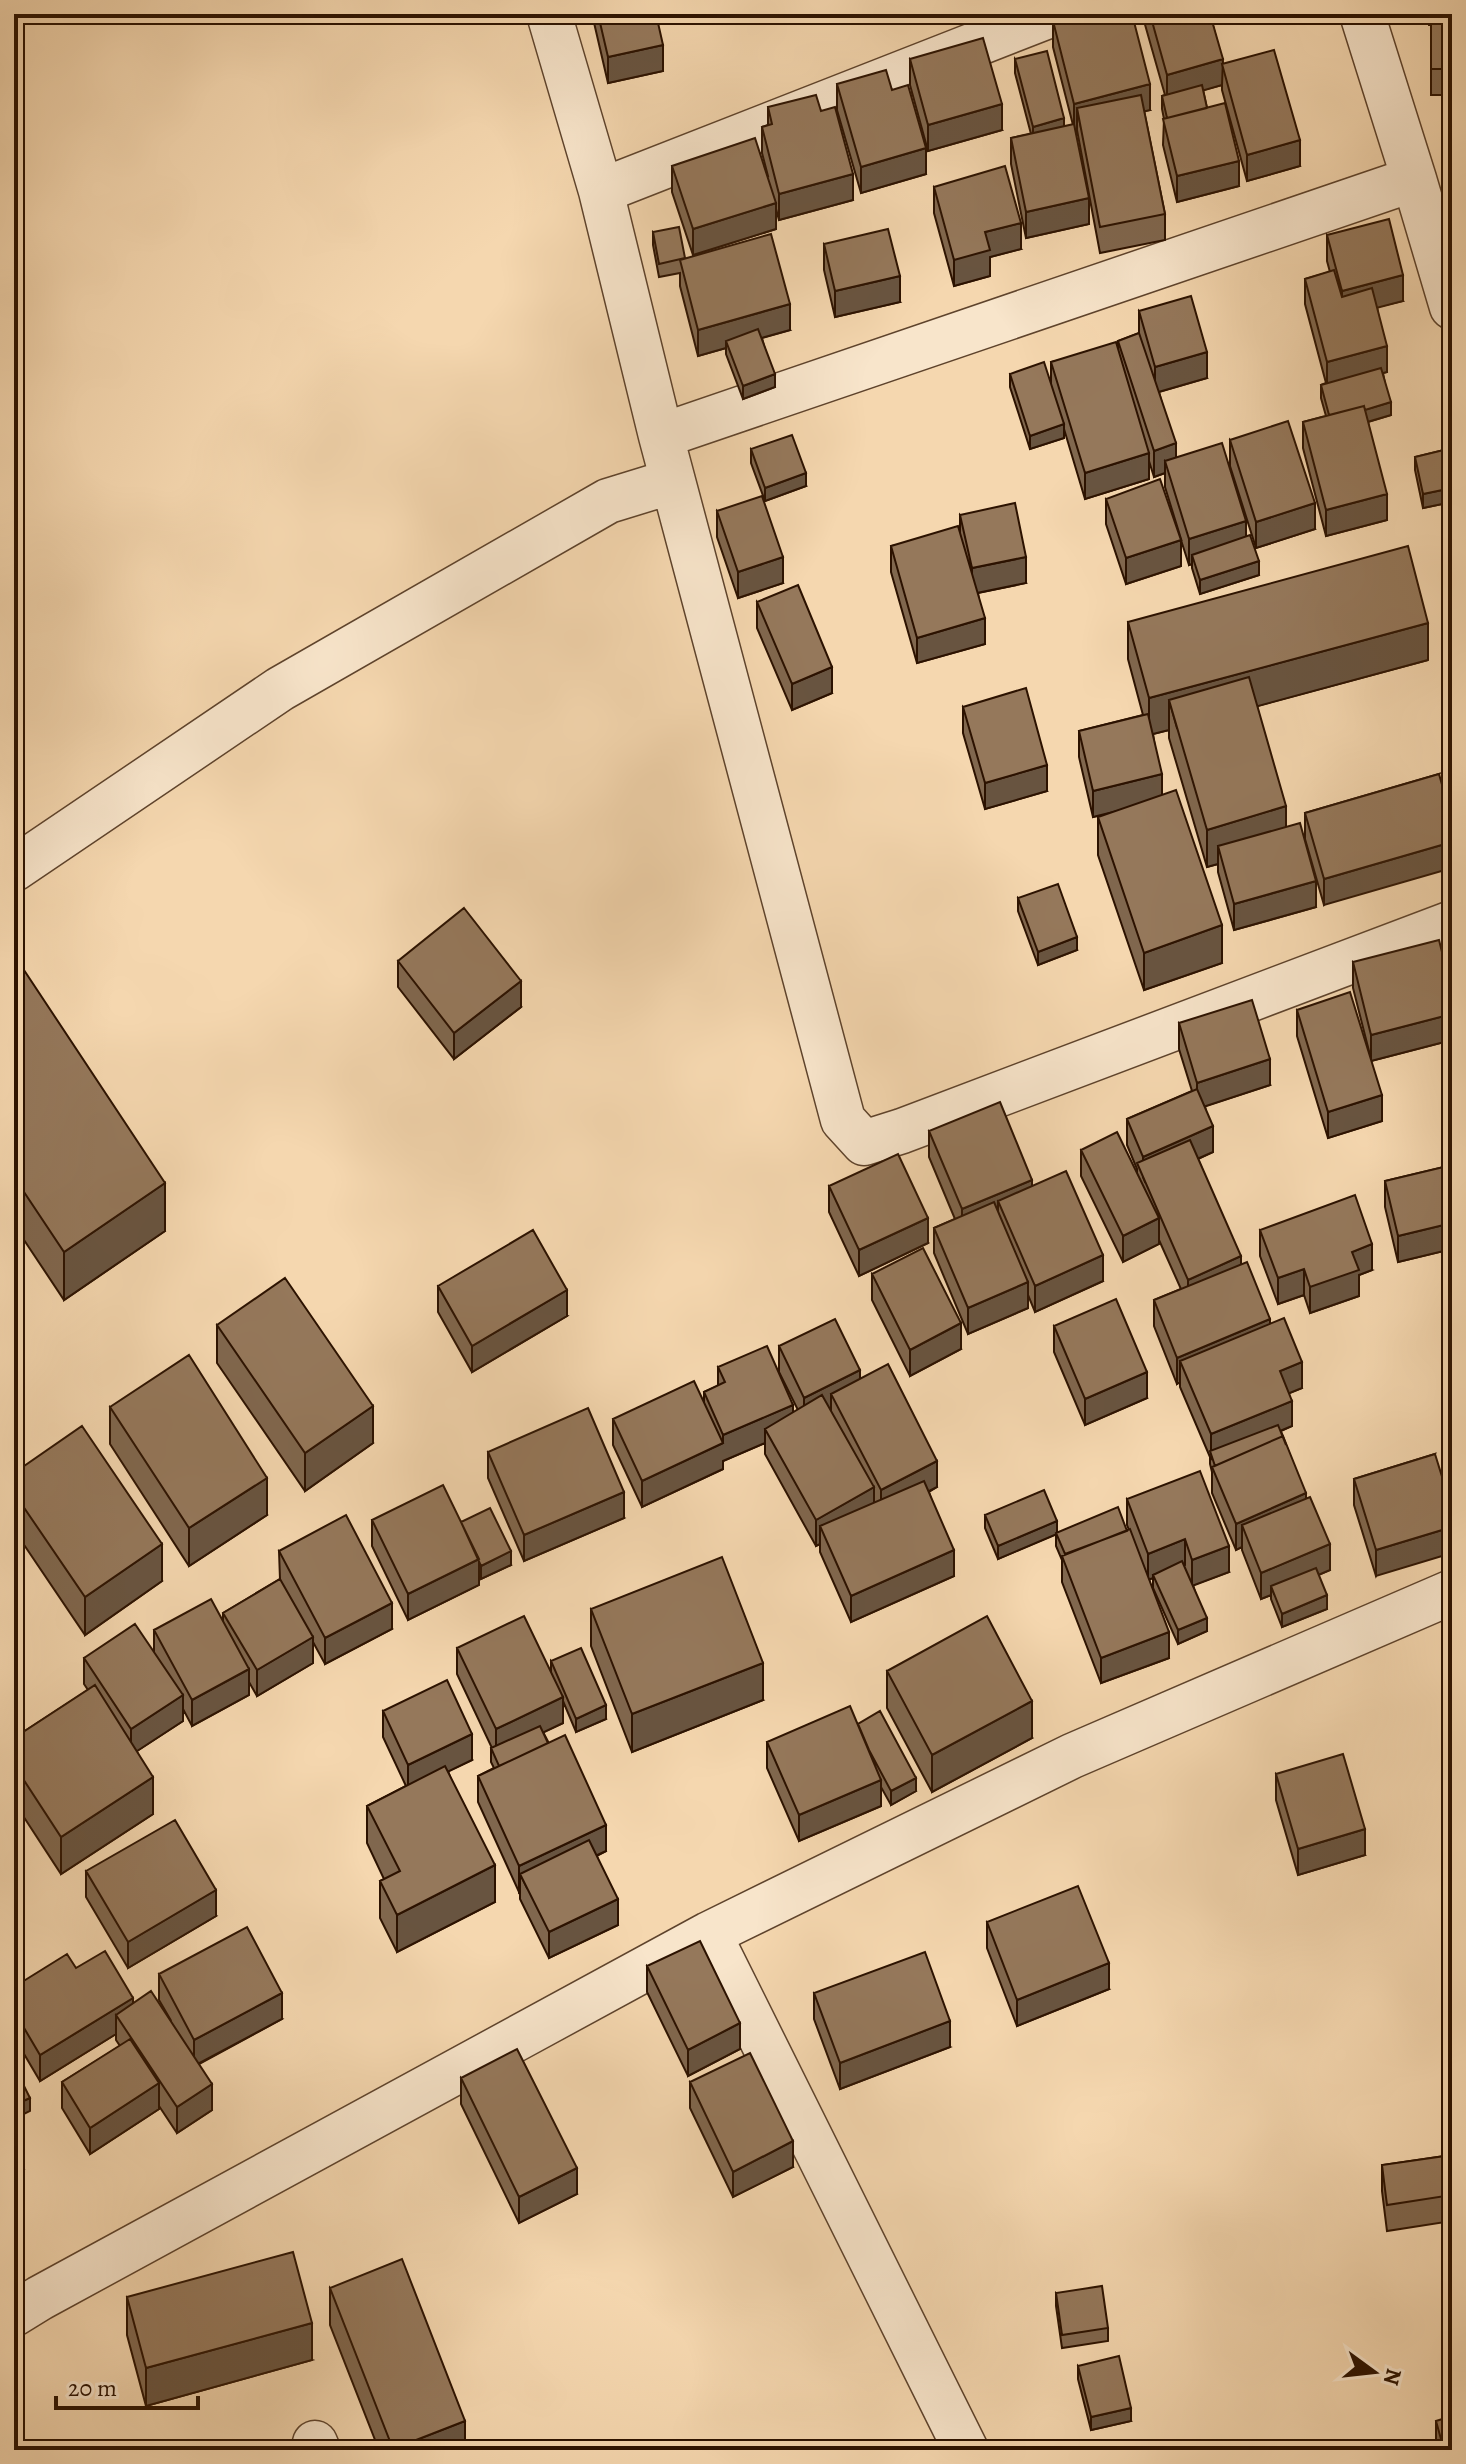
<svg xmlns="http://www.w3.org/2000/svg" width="1466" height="2464" font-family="Alegreya,serif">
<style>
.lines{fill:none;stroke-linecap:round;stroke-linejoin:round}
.minor-casing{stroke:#5e432c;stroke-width:47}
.minor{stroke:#f8e5cb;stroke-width:44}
.wall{fill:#80674e;stroke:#2c1200;stroke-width:2}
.shaded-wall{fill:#685440;stroke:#2c1200;stroke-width:2}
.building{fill:#95785b;stroke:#2c1200;stroke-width:2}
</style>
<rect width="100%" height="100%" fill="#f5d7af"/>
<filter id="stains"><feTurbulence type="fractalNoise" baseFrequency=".0025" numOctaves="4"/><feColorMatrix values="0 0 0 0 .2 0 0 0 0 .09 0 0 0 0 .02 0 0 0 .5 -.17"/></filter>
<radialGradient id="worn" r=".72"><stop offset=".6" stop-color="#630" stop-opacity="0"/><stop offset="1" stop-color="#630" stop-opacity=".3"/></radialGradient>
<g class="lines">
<!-- minor casing -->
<g class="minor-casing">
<path id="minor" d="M549 14 601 191 661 436 843 1120 864 1143 902 1131 1452 923
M1362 14 1414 179 1452 307
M601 191 1053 14
M661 436 1414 179
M14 869 280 689 608 501 673 481
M709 1934 966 2450
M14 2314 40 2298 709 1934 1072 1756 1452 1592
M315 2443 318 2450"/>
</g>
<!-- minor -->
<use href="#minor" class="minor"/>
</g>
<!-- wall -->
<path class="wall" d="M592 14H656L663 71 608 83Z
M1142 14H1210L1223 64 1300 166 1247 181 1222 90V85L1203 90 1207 108 1239 186 1177 202 1163 145 1164 119 1162 109V96L1165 95Z
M1428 14H1452V95H1431V25H1429Z
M1053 21 1150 110 1144 111 1165 214V240L1100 253 1077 130H1075L1089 224 1026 238 1011 164V138L1031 134 1015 73V59L1064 127 1073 125 1053 47Z
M910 59 1002 130 928 151 910 85Z
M837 84 892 90 926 174 861 193 837 110Z
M768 107 821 111 853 200 779 220 776 209V229L693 255 672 192V166L768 176 762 153V127L768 125Z
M934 187 1021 249 990 257V276L954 286 934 213Z
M653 232 685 258 790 330 762 338 775 387 743 399 726 354V348L698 356 680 286V273L659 277 653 245Z
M1327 235 1403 301 1377 307 1387 372 1383 373 1391 415 1368 422 1387 520 1326 536 1303 448V422L1326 416 1321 398V385L1326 383 1305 304V279L1330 272 1327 261Z
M824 244 900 302 835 317 824 270Z
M1139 311 1207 378 1159 392 1176 457 1246 536 1259 575 1200 594 1192 568V564L1189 565 1181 540V566L1126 584 1106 524V499L1181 539 1165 487V473L1154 477 1149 461V479L1085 499 1064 429V438L1030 449 1010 387V374L1051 385V362L1118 348V341L1139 333Z
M1230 440 1315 529 1256 548 1230 466Z
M1452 448V502L1423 508 1415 470V457Z
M751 449 806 486 765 501 751 463Z
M717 511 783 583 738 598 717 537Z
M960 515 1026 583 978 593 985 644 917 663 891 572V546L960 534Z
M757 602 832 693 792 710 757 628Z
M1128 622 1428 660 1257 706 1286 827 1316 907 1234 930 1218 872V864L1207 867 1169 738V730L1153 734 1162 795 1222 963 1144 990 1098 855V817L1109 813 1093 817 1079 757V731L1143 715 1128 659Z
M963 707 1047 791 985 809 963 733Z
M1439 774 1324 905 1305 839V813Z
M1018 898 1077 950 1038 965 1018 911Z
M14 955 165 1231 64 1300 14 1225Z
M398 961 521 1007 454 1059 398 987Z
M1353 962 1452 1040 1371 1061 1382 1121 1328 1138 1297 1036V1010L1371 1059 1353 988Z
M1179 1023 1270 1085 1205 1106 1213 1152 1198 1159 1241 1264 1302 1388 1289 1393 1292 1426 1281 1431 1306 1498 1330 1570 1318 1575 1327 1609 1282 1627 1271 1599V1595L1261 1599 1242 1550V1547L1236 1550 1212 1493V1472L1210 1464V1457L1180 1387V1382L1177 1384 1154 1326V1300L1181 1289 1159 1240V1244L1123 1262 1081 1176V1150L1137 1173V1169L1127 1145V1119L1192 1091 1179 1049Z
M929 1131 1032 1186 1103 1281 1035 1312 1028 1295V1308L968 1334 934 1253V1228L955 1219 929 1157Z
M1452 1165V1249L1398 1262 1385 1207V1181Z
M829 1186 928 1243 859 1276 829 1212Z
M1260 1230 1372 1270 1359 1275V1296L1310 1313 1304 1295 1278 1304 1260 1256Z
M872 1274 961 1349 910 1376 872 1300Z
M438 1286 567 1316 472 1372 438 1312Z
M217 1325 373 1443 305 1491 217 1363Z
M1054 1326 1147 1398 1085 1425 1054 1352Z
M779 1346 860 1379 937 1487 929 1492 954 1576 851 1622 820 1552V1544L816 1546 765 1454V1443L723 1461V1469L642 1507 613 1445V1419L704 1402V1392L718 1386V1367L793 1413 798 1410 779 1372Z
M110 1407 267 1515 189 1566 110 1444Z
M488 1452 624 1518 524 1561 488 1478Z
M1435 1454 1376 1576 1354 1505V1479Z
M14 1473 162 1581 85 1635 14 1530Z
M1127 1499 1229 1572 1193 1585 1207 1631 1178 1644 1153 1588V1578L1149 1579 1169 1658 1101 1683 1062 1582V1560L1056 1546V1534L998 1559 985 1528V1515L1057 1532 1127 1531 1129 1530 1127 1525Z
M372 1520 461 1522 511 1565 481 1579 479 1575V1585L408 1620 372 1546Z
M279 1551 392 1629 325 1664 313 1642V1663L257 1696 249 1682V1695L192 1726 183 1709V1721L137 1751 153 1814 61 1874 14 1802V1738L88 1690 84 1684V1658L154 1652V1630L223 1622V1613L280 1579Z
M591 1609 763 1700 632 1752 591 1646Z
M457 1648 551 1673V1661L606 1719 576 1732 563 1701V1723L543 1732 606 1851 597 1856 618 1925 549 1958 520 1899V1891L519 1892 478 1802V1776L494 1768 491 1762V1748H492L457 1674Z
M887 1671 1032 1738 932 1792 887 1708Z
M383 1711 472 1760 448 1771 495 1902 397 1952 380 1918V1881L384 1879 367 1843V1806L406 1786 383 1737Z
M858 1724 916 1791 891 1805 881 1787V1806L799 1841 767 1768V1742Z
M1276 1774 1365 1855 1298 1875 1276 1800Z
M86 1871 216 1916 128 1968 86 1897Z
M987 1922 1109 1989 1017 2026 987 1948Z
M647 1966 740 2049 688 2076 647 1992Z
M76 1968 133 2003 170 2019 159 2000V1974L282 2019 199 2064 212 2110 177 2133 159 2106V2109L90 2154 62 2108V2082L120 2046 116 2040V2034L40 2081 14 2037V1987Z
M814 1993 950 2047 840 2089 814 2019Z
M461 2078 577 2194 519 2223 461 2104Z
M690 2082 793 2167 733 2197 690 2108Z
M1452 2155V2221L1387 2231 1382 2191V2165Z
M330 2288 465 2450H379L330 2325Z
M1056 2293 1108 2328V2341L1062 2348 1056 2306Z
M127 2297 312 2360 146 2406 127 2335Z
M1078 2366 1131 2421 1091 2430 1078 2379Z
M1436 2421 1452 2450H1436Z"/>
<!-- shaded-wall -->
<path class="shaded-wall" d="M663 45V71L608 83V57Z
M1223 59 1222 85 1167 101V75Z
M1150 84V110L1081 128 1077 108V130H1074V104Z
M1002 104V130L928 151V125Z
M1064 118V131L1033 140V127Z
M1300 140V166L1247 181V155Z
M926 148V174L861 193V167Z
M1239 161V186L1177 202V176Z
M853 174V200L779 220V194Z
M1089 198V224L1026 238V212Z
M776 203V229L693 255V229Z
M1021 223V249L990 257V276L954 286V260L985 232Z
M1403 275V301L1342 317V291Z
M900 276V302L835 317V291Z
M790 304V330L729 347 726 341V348L698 356V330Z
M1387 346V372L1327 388V362Z
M1207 352V378L1155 393V367Z
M775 374V387L743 399V386Z
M1391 402V415L1330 433V420Z
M1064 424V438L1030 449V436Z
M1176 443V469L1165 461V473L1154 477V451Z
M1149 453V479L1085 499V473Z
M806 473V486L765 501V488Z
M1452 488V502L1423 508V494Z
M1387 494V520L1326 536V510Z
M1315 503V529L1256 548V522Z
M1246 521V547L1192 555V564L1189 565V539Z
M1181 540V566L1126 584V558Z
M783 557V583L738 598V572Z
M1026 557V583L972 594V568Z
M1259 561V575L1200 594V580Z
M985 618V644L917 663V638Z
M1428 623V660L1177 728 1169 700V730L1149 735V698Z
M832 667V693L792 710V684Z
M1047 765V791L985 809V783Z
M1162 774V800L1093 817V791Z
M1286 806V844L1218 846V864L1207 867V830Z
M1452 842V868L1324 905V879Z
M1316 881V907L1234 930V904Z
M1222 925V963L1144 990V953Z
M1077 937V950L1038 965V952Z
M521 981V1007L454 1059V1033Z
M1452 1014V1040L1371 1061V1035Z
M1270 1059V1085L1197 1109V1083Z
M1382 1095V1121L1328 1138V1112Z
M1213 1126V1152L1145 1182 1143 1177V1157Z
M1032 1180V1206L998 1201V1220L962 1235V1209Z
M165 1183V1231L64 1300V1252Z
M928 1218V1243L859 1276V1250Z
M1159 1218V1244L1123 1262V1236Z
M1452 1223V1249L1398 1262V1236Z
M1372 1244V1270L1359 1275V1296L1310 1313V1287L1352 1252Z
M1103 1255V1281L1035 1312V1286Z
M1241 1256V1282L1188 1306V1280Z
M1304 1269V1295L1278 1304V1278Z
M1028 1282V1308L968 1334V1308Z
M567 1290V1316L472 1372V1346Z
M1270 1319V1345L1180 1361V1382L1177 1384V1358Z
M961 1323V1349L910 1376V1350Z
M1302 1362V1388L1280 1397V1371Z
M860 1370V1396L831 1394V1410L804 1423V1398Z
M1147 1372V1398L1085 1425V1399Z
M1292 1401V1426L1212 1459 1211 1454V1434Z
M793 1405V1431L765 1429V1443L723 1461V1469L642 1507V1481L723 1443V1435Z
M373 1406V1443L305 1491V1453Z
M937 1461V1487L881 1516V1490Z
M267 1478V1515L189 1566V1528Z
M874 1487V1513L820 1526V1544L816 1546V1520Z
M624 1492V1518L524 1561V1535Z
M1306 1493V1519L1242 1525V1547L1236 1550V1524Z
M1057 1521V1534L998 1559V1546Z
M1452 1527V1553L1376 1576V1550Z
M1185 1539V1565L1153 1575V1578L1148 1580V1554Z
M162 1544V1581L85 1635V1597Z
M1330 1544V1570L1274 1594 1271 1586V1595L1261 1599V1573Z
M1229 1546V1572L1192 1586V1560Z
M954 1550V1576L851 1622V1596Z
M511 1551V1565L481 1579V1566Z
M479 1559V1585L408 1620V1594Z
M1327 1595V1609L1282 1627V1614Z
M392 1603V1629L325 1664V1638Z
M1207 1618V1631L1178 1644V1630Z
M1169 1632V1658L1101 1683V1658Z
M313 1637V1663L257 1696V1670Z
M763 1663V1700L632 1752V1714Z
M249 1669V1695L192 1726V1700Z
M183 1695V1721L131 1755V1729Z
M563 1697V1723L496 1755V1729Z
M1032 1701V1738L932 1792V1755Z
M606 1705V1719L576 1732V1719Z
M472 1734V1760L408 1791V1765Z
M153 1777V1814L61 1874V1837Z
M916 1778V1791L891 1805V1791Z
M881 1780V1806L799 1841V1815Z
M606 1825V1851L527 1888 520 1874V1891L519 1892V1866Z
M1365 1829V1855L1298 1875V1849Z
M495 1865V1902L397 1952V1915Z
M216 1890V1916L128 1968V1942Z
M618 1899V1925L549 1958V1932Z
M1109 1963V1989L1017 2026V2000Z
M282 1993V2019L194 2066V2040Z
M133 1998V2024L116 2015V2034L40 2081V2055Z
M950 2021V2047L840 2089V2063Z
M740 2023V2049L688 2076V2050Z
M159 2083V2109L90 2154V2128Z
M212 2084V2110L177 2133V2107Z
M30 2098V2111L14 2119V2105Z
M793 2141V2167L733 2197V2172Z
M577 2168V2194L519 2223V2197Z
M24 2169V2195L14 2200V2174Z
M312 2323V2360L146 2406V2368Z
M1131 2408V2421L1091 2430V2417Z
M465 2421V2450H393V2449Z"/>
<!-- building -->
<path class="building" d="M598 14H656L663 45 608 57Z
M1082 14H1132L1150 84 1074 104 1053 21Z
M1150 14H1210L1223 59 1167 75Z
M1431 14H1452V69H1431Z
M983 38 1002 104 928 125 910 59Z
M1274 50 1300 140 1247 155 1222 64Z
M1047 51 1064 118 1033 127 1015 59Z
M886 70 892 90 908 85 926 148 861 167 837 84Z
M1202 85 1207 108 1167 118 1162 96Z
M816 95 821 111 835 107 853 174 779 194 762 127 772 124 768 107Z
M1141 95 1165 214 1100 227 1077 108Z
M1225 103 1239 161 1177 176 1163 119Z
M1074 124 1089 198 1026 212 1011 138Z
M755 138 776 203 693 229 672 166Z
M1005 166 1021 223 985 232 990 250 954 260 934 187Z
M1389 219 1403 275 1342 291 1327 235Z
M679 227 685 258 659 264 653 232Z
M888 229 900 276 835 291 824 244Z
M771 234 790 304 698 330 680 260Z
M1334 270 1342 297 1372 288 1387 346 1327 362 1305 279Z
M1191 296 1207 352 1155 367 1139 311Z
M758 329 775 374 743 386 726 341Z
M1139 333 1176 443 1154 451 1118 341Z
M1116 342 1149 453 1085 473 1051 362Z
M1044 362 1064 424 1030 436 1010 374Z
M1381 368 1391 402 1365 410 1364 406 1329 415 1321 385Z
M1364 406 1387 494 1326 510 1303 422Z
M1288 421 1315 503 1256 522 1230 440Z
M792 435 806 473 765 488 751 449Z
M1222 443 1246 521 1189 539 1165 461Z
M1452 448V488L1423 494 1415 457Z
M1160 479 1181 540 1126 558 1106 499Z
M762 496 783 557 738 572 717 511Z
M1015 503 1026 557 972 568 960 515Z
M958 526 985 618 917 638 891 546Z
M1250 535 1259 561 1200 580 1192 555Z
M1408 546 1428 623 1149 698 1128 622Z
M798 585 832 667 792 684 757 602Z
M1249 677 1286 806 1207 830 1169 700Z
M1026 688 1047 765 985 783 963 707Z
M1148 714 1162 774 1093 791 1079 731Z
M1439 774 1452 820V842L1324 879 1305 813Z
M1176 790 1222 925 1144 953 1098 817Z
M1300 823 1316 881 1234 904 1218 846Z
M1058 884 1077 937 1038 952 1018 898Z
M464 908 521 981 454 1033 398 961Z
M1439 940 1452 992V1014L1371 1035 1353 962Z
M14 955 165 1183 64 1252 14 1177Z
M1350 992 1382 1095 1328 1112 1297 1010Z
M1252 1000 1270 1059 1197 1083 1179 1023Z
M1197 1089 1213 1126 1143 1157 1127 1119Z
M1000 1102 1032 1180 962 1209 929 1131Z
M1117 1132 1159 1218 1123 1236 1081 1150Z
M1190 1140 1241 1256 1188 1280 1137 1163Z
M898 1154 928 1218 859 1250 829 1186Z
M1452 1165V1223L1398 1236 1385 1181Z
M1066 1171 1103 1255 1035 1286 998 1201Z
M1355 1195 1372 1244 1352 1252 1359 1270 1310 1287 1304 1269 1278 1278 1260 1230Z
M994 1202 1028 1282 968 1308 934 1228Z
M533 1230 567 1290 472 1346 438 1286Z
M923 1248 961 1323 910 1350 872 1274Z
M1247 1262 1270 1319 1177 1358 1154 1300Z
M285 1278 373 1406 305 1453 217 1325Z
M1116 1299 1147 1372 1085 1399 1054 1326Z
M1284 1318 1302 1362 1280 1371 1292 1401 1211 1434 1180 1361Z
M835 1319 860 1370 804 1398 779 1346Z
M767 1346 793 1405 723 1435 704 1392 725 1382 718 1367Z
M189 1355 267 1478 189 1528 110 1407Z
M888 1364 937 1461 881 1490 831 1394Z
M694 1381 723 1443 642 1481 613 1419Z
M822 1395 874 1487 816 1520 765 1429Z
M588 1408 624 1492 524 1535 488 1452Z
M1278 1425 1286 1445 1283 1436 1215 1466 1210 1451Z
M82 1426 162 1544 85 1597 14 1493V1473Z
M1283 1436 1306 1493 1236 1524 1212 1467Z
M1435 1454 1452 1509V1527L1376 1550 1354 1479Z
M1200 1471 1229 1546 1192 1560 1185 1539 1148 1554 1127 1499Z
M924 1481 954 1550 851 1596 820 1526Z
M443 1485 479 1559 408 1594 372 1520Z
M1044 1490 1057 1521 998 1546 985 1515Z
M1310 1497 1330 1544 1261 1573 1242 1525Z
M1118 1507 1127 1531 1065 1554 1056 1533Z
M490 1508 511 1551 481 1566 461 1522Z
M346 1515 392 1603 325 1638 279 1551Z
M1130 1529 1169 1632 1101 1658 1062 1556Z
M722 1557 763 1663 632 1714 591 1609Z
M1182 1561 1207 1618 1178 1630 1153 1575Z
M1316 1568 1327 1595 1282 1614 1271 1586Z
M280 1579 313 1637 257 1670 223 1613Z
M211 1599 249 1669 192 1700 154 1630Z
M524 1616 563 1697 496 1729 457 1648Z
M987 1616 1032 1701 932 1755 887 1671Z
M135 1624 183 1695 131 1729 84 1658Z
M581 1648 606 1705 576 1719 551 1661Z
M447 1680 472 1734 408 1765 383 1711Z
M95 1685 153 1777 61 1837 14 1765V1738Z
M850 1706 881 1780 799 1815 767 1742Z
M880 1711 916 1778 891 1791 869 1750 858 1724Z
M540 1726 548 1743 499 1766 491 1748Z
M565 1735 606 1825 519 1866 478 1776Z
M1343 1754 1365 1829 1298 1849 1276 1774Z
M445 1766 495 1865 397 1915 380 1881 400 1871 367 1806Z
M175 1820 216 1890 128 1942 86 1871Z
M589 1840 618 1899 549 1932 520 1874Z
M1078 1886 1109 1963 1017 2000 987 1922Z
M247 1927 282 1993 194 2040 159 1974Z
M700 1941 740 2023 688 2050 647 1966Z
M105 1951 133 1998 40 2055 14 2011V1987L67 1954 76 1968Z
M925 1952 950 2021 840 2063 814 1993Z
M151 1991 212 2084 177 2107 116 2015Z
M130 2039 159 2083 90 2128 62 2082Z
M517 2049 577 2168 519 2197 461 2078Z
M750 2053 793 2141 733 2172 690 2082Z
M14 2068H15L30 2098 14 2105Z
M14 2151 24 2169 14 2174Z
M1452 2155V2195L1387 2205 1382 2165Z
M293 2252 312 2323 146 2368 127 2297Z
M402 2259 465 2421 393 2449 330 2288Z
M1102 2286 1108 2328 1062 2335 1056 2293Z
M1119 2356 1131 2408 1091 2417 1078 2366Z
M1452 2416V2450H1444L1436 2421Z"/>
<!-- margin -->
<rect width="1466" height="2464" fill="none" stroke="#f5d7af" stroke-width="48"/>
<rect x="16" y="16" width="1434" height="2432" fill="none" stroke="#2c1200" stroke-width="4"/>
<rect x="24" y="24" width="1418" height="2416" fill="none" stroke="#2c1200" stroke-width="2"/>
<!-- north arrow -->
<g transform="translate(1374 2372) rotate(105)" stroke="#f8e5cb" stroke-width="6" paint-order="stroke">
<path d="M0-6L14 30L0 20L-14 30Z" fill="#2c1200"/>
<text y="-12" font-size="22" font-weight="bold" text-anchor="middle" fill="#2c1200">N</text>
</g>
<!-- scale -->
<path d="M56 2396v12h142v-12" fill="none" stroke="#2c1200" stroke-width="4"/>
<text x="68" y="2396" font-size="24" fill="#2c1200" stroke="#f8e5cb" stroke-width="6" paint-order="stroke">20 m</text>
<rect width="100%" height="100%" filter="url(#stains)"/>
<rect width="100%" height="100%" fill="url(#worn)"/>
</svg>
